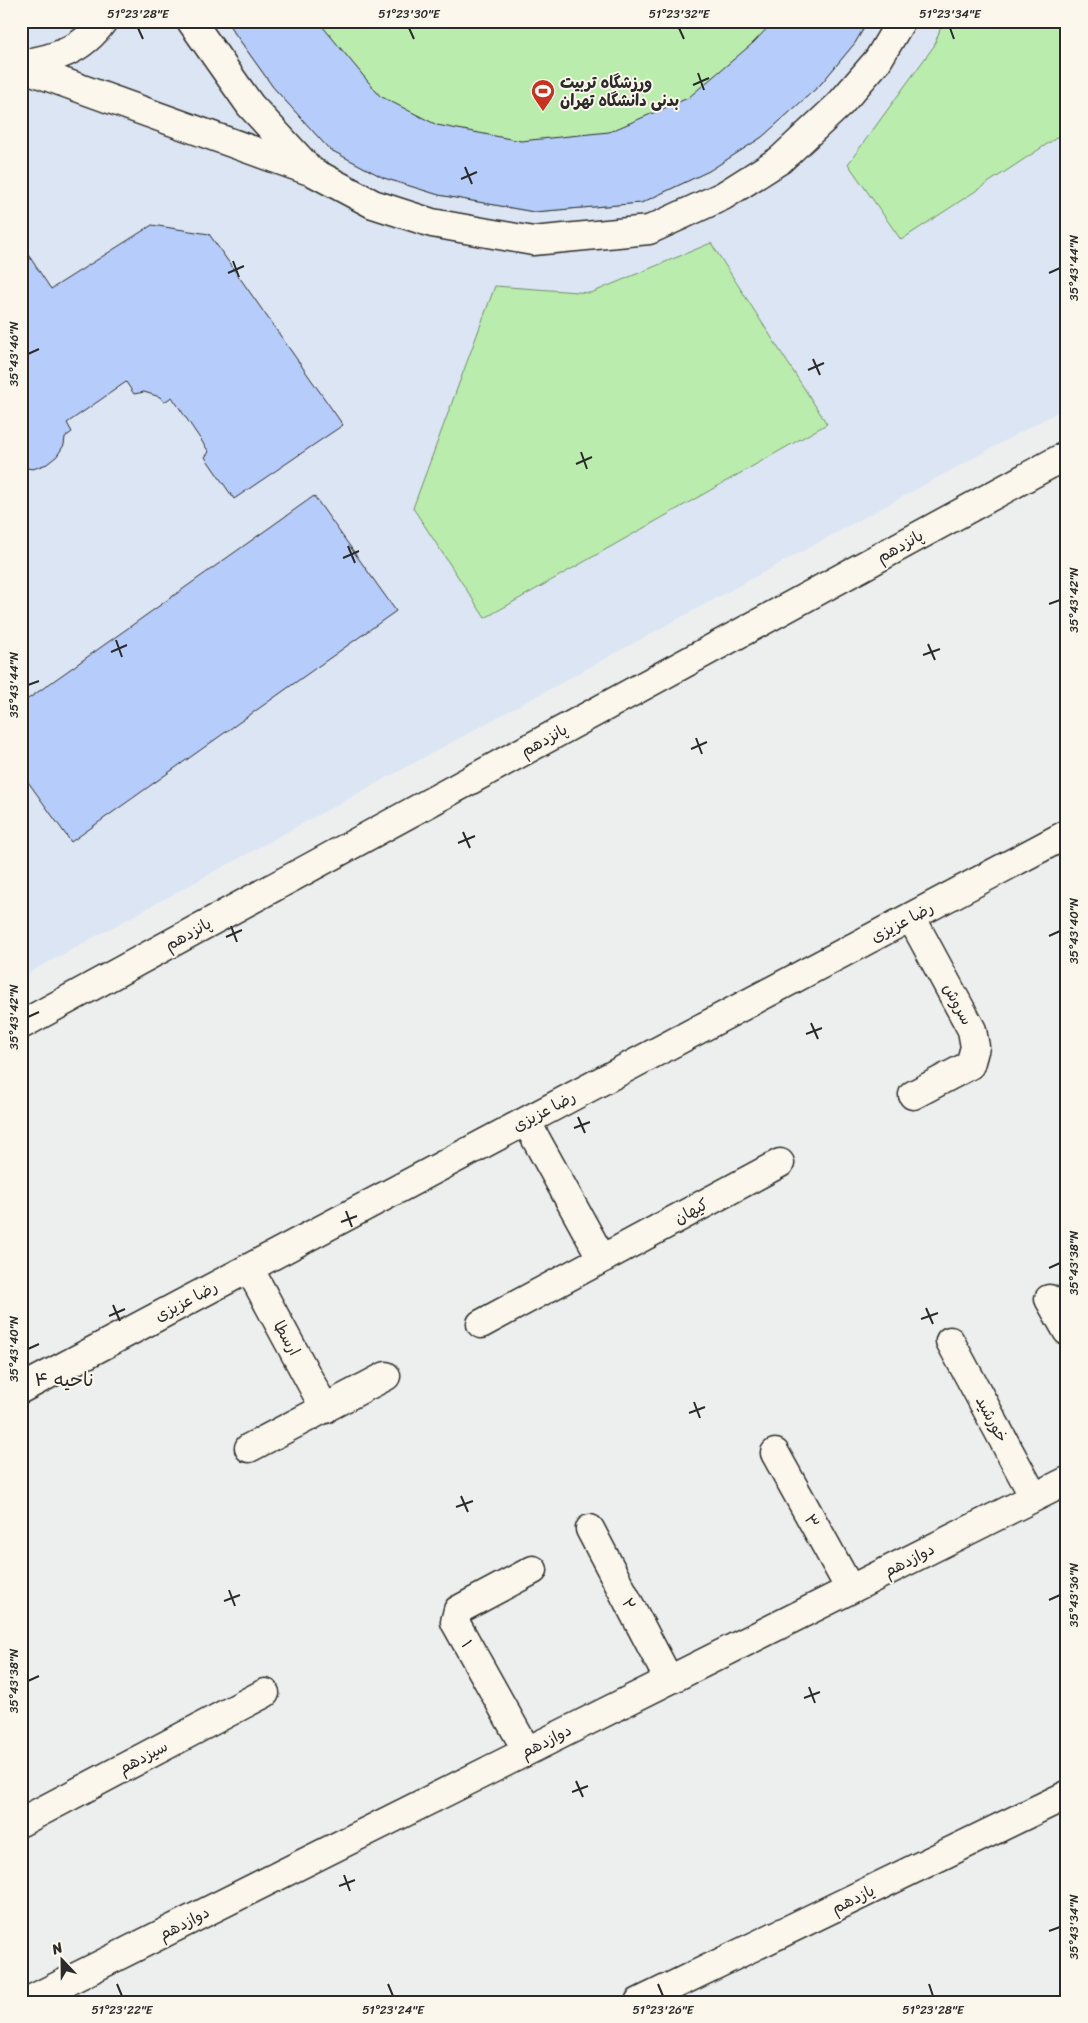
<svg xmlns="http://www.w3.org/2000/svg" width="1088" height="2023" font-family="Sriracha,'Playpen Sans Arabic',sans-serif">
<style>
.built{fill:#dce5f3}
.green{fill:#baedad;stroke:#728c6c}
.building{fill:#b6cdfb;stroke:#2b2b2b}
.lines{fill:none;stroke-linecap:round;stroke-linejoin:round}
.minor-casing{stroke:#2b2b2b;stroke-width:31}
.minor{stroke:#fbf7ec;stroke-width:28}
.ticks{fill:none;stroke:#2b2b2b;stroke-width:2}
.labels{text-anchor:middle;dominant-baseline:central;stroke-width:4;stroke-linejoin:round;paint-order:stroke}
.poi-label{font-size:16px;font-weight:bold;fill:#2b2b2b;stroke:#fbf7ec;text-anchor:start}
.street-label{font-size:16px;fill:#2b2b2b;stroke:#fbf7ec}
.quarter-label{font-size:19px;fill:#2b2b2b;stroke:#fbf7ec}
.neatline{fill:none;stroke:#2b2b2b;stroke-width:2}
.ticks-label{font-size:12px;text-anchor:middle;fill:#2b2b2b}
</style>
<rect width="100%" height="100%" fill="#edefef"/>
<filter id="ink" filterUnits="userSpaceOnUse"><feTurbulence type="fractalNoise" baseFrequency=".02" numOctaves="2"/><feDisplacementMap in="SourceGraphic" scale="10" xChannelSelector="R" yChannelSelector="G"/><feConvolveMatrix kernelMatrix="1 2 1 2 8 2 1 2 1" color-interpolation-filters="sRGB"/></filter>
<g filter="url(#ink)">
<!-- built -->
<path class="built" d="M21 21H1067V407L21 977Z"/>
<!-- green -->
<path class="green" d="M226 21H868L855 43 820 85 762 137 709 171 641 203 534 212 439 195 384 178 329 149 273 87Z
M943 21H1067V131L901 240 848 164 934 46Z
M711 243 827 424 485 618 413 508 495 286 591 293Z"/>
<!-- building -->
<path class="building" d="M226 21H318L380 96 437 125 521 141 609 132 688 98 753 43 774 21H868L855 43 820 85 762 137 709 171 641 203 534 212 439 195 384 178 329 149 273 87Z
M152 225 209 234 343 425 234 499 205 457 209 452 172 397 164 402 160 397 144 392 134 394 126 382 67 423 72 432 65 437 64 445 57 456 47 464 33 469 21 467V244L51 289Z
M314 496 396 611 71 842 21 772V704Z"/>
<g class="lines">
<!-- minor casing -->
<g class="minor-casing">
<path id="minor" d="M191 21 250 105 311 171 373 204 432 223 533 241 649 230 723 196 780 160 840 104 878 60 901 21
M21 64C55 59 83 50 103 21
M21 67 307 170
M911 917 972 1030 975 1047 970 1065 913 1095
M21 1025 1067 455
M526 1121 602 1259
M249 1268 325 1409
M1049 1299 1067 1331
M481 1324 780 1163
M950 1341 1034 1497
M21 1389 1067 834
M249 1448 386 1376
M775 1453 850 1589
M590 1529 669 1680
M527 1751 455 1622 458 1610 533 1570
M21 1822 265 1693
M26 2002 1067 1481
M639 2002 1067 1795"/>
</g>
<!-- minor -->
<use href="#minor" class="minor"/>
</g>
</g>
<!-- ticks -->
<path class="ticks" d="M138 28 143 39M409 28 414 39M679 28 684 39M950 28 954 39M698 73 704 90M693 85 709 78M465 167 472 184M461 179 477 172M233 261 239 277M228 273 244 266M1049 273 1060 268M28 354 39 349M813 359 820 375M808 370 824 363M581 452 587 469M576 464 592 457M348 546 355 563M343 558 359 551M1049 604 1060 600M116 640 122 657M928 644 935 660M111 652 127 645M923 655 940 649M28 685 39 681M696 738 702 754M691 749 707 742M463 832 470 848M458 843 475 836M231 926 237 942M1049 936 1060 931M226 937 242 930M28 1017 39 1012M811 1023 818 1039M806 1034 822 1028M578 1117 585 1133M574 1128 590 1122M346 1211 352 1227M341 1222 357 1216M1049 1268 1060 1263M113 1305 120 1321M926 1308 933 1324M109 1316 125 1309M921 1319 938 1313M28 1349 39 1344M694 1402 700 1418M689 1413 705 1407M461 1496 468 1512M456 1507 473 1501M229 1590 235 1606M1049 1600 1060 1595M224 1601 240 1595M28 1681 39 1676M809 1687 815 1703M804 1698 820 1692M576 1781 583 1797M572 1792 588 1786M344 1875 350 1891M339 1886 355 1880M1049 1931 1060 1927M117 1984 122 1996M388 1984 393 1996M658 1984 663 1996M929 1984 933 1996"/>
<!-- icons -->
<defs>
<g id="stadium-pin" transform="scale(1.25)"><path d="M0 17L-7.5 6A9.5 9.5 0 1 1 7.5 6Z" fill="#c8321e" stroke="#fbf7ec"/><path d="M0-5a6.5 5 0 1 0 0 10a6.5 5 0 1 0 0-10ZM-3.5-1.8h7v3.6h-7Z" fill="#fff"/></g>
</defs>
<g fill-rule="evenodd">
<use href="#stadium-pin" x="543" y="91"/>
</g>
<g class="labels">
<!-- poi labels -->
<g class="poi-label">
<text x="560" y="82">ورزشگاه تربیت<tspan x="560" dy="18">بدنی دانشگاه تهران</tspan></text>
</g>
<!-- street labels -->
<g class="street-label">
<text transform="translate(900 546) rotate(-29)">پانزدهم</text>
<text transform="translate(544 740) rotate(-29)">پانزدهم</text>
<text transform="translate(902 922) rotate(-28)">رضا عزیزی</text>
<text transform="translate(188 934) rotate(-29)">پانزدهم</text>
<text transform="translate(958 1004) rotate(62)">سروش</text>
<text transform="translate(544 1111) rotate(-28)">رضا عزیزی</text>
<text transform="translate(691 1211) rotate(-28)">کیهان</text>
<text transform="translate(186 1301) rotate(-28)">رضا عزیزی</text>
<text transform="translate(287 1338) rotate(61)">ارسطا</text>
<text transform="translate(992 1419) rotate(62)">خورشید</text>
<text transform="translate(812 1521) rotate(61)">۳</text>
<text transform="translate(909 1560) rotate(-27)">دوازدهم</text>
<text transform="translate(629 1604) rotate(62)">۲</text>
<text transform="translate(467 1644) rotate(61)">۱</text>
<text transform="translate(546 1741) rotate(-27)">دوازدهم</text>
<text transform="translate(143 1757) rotate(-28)">سیزدهم</text>
<text transform="translate(853 1899) rotate(-26)">یازدهم</text>
<text transform="translate(184 1923) rotate(-27)">دوازدهم</text>
</g>
<!-- quarter labels -->
<g class="quarter-label">
<text x="64" y="1379">ناحیه ۴</text>
</g>
</g>
<!-- margin -->
<rect width="1088" height="2023" fill="none" stroke="#fbf7ec" stroke-width="55"/>
<!-- north arrow -->
<g transform="translate(62 1960) rotate(338)" stroke="#fbf7ec" stroke-width="4" paint-order="stroke">
<path d="M0-4L9 19L0 12L-9 19Z" fill="#2b2b2b"/>
<text y="-8" font-size="14" font-weight="bold" text-anchor="middle" fill="#2b2b2b">N</text>
</g>
<rect x="28" y="28" width="1032" height="1968" class="neatline"/>
<g class="ticks-label">
<text x="138" y="18">51°23'28"E</text>
<text x="409" y="18">51°23'30"E</text>
<text x="679" y="18">51°23'32"E</text>
<text x="950" y="18">51°23'34"E</text>
<text transform="translate(1074 268) rotate(-90)" y="4">35°43'44"N</text>
<text transform="translate(14 354) rotate(-90)" y="4">35°43'46"N</text>
<text transform="translate(1074 600) rotate(-90)" y="4">35°43'42"N</text>
<text transform="translate(14 685) rotate(-90)" y="4">35°43'44"N</text>
<text transform="translate(1074 931) rotate(-90)" y="4">35°43'40"N</text>
<text transform="translate(14 1017) rotate(-90)" y="4">35°43'42"N</text>
<text transform="translate(1074 1263) rotate(-90)" y="4">35°43'38"N</text>
<text transform="translate(14 1349) rotate(-90)" y="4">35°43'40"N</text>
<text transform="translate(1074 1595) rotate(-90)" y="4">35°43'36"N</text>
<text transform="translate(14 1681) rotate(-90)" y="4">35°43'38"N</text>
<text transform="translate(1074 1927) rotate(-90)" y="4">35°43'34"N</text>
<text x="122" y="2014">51°23'22"E</text>
<text x="393" y="2014">51°23'24"E</text>
<text x="663" y="2014">51°23'26"E</text>
<text x="933" y="2014">51°23'28"E</text>
</g>
</svg>
